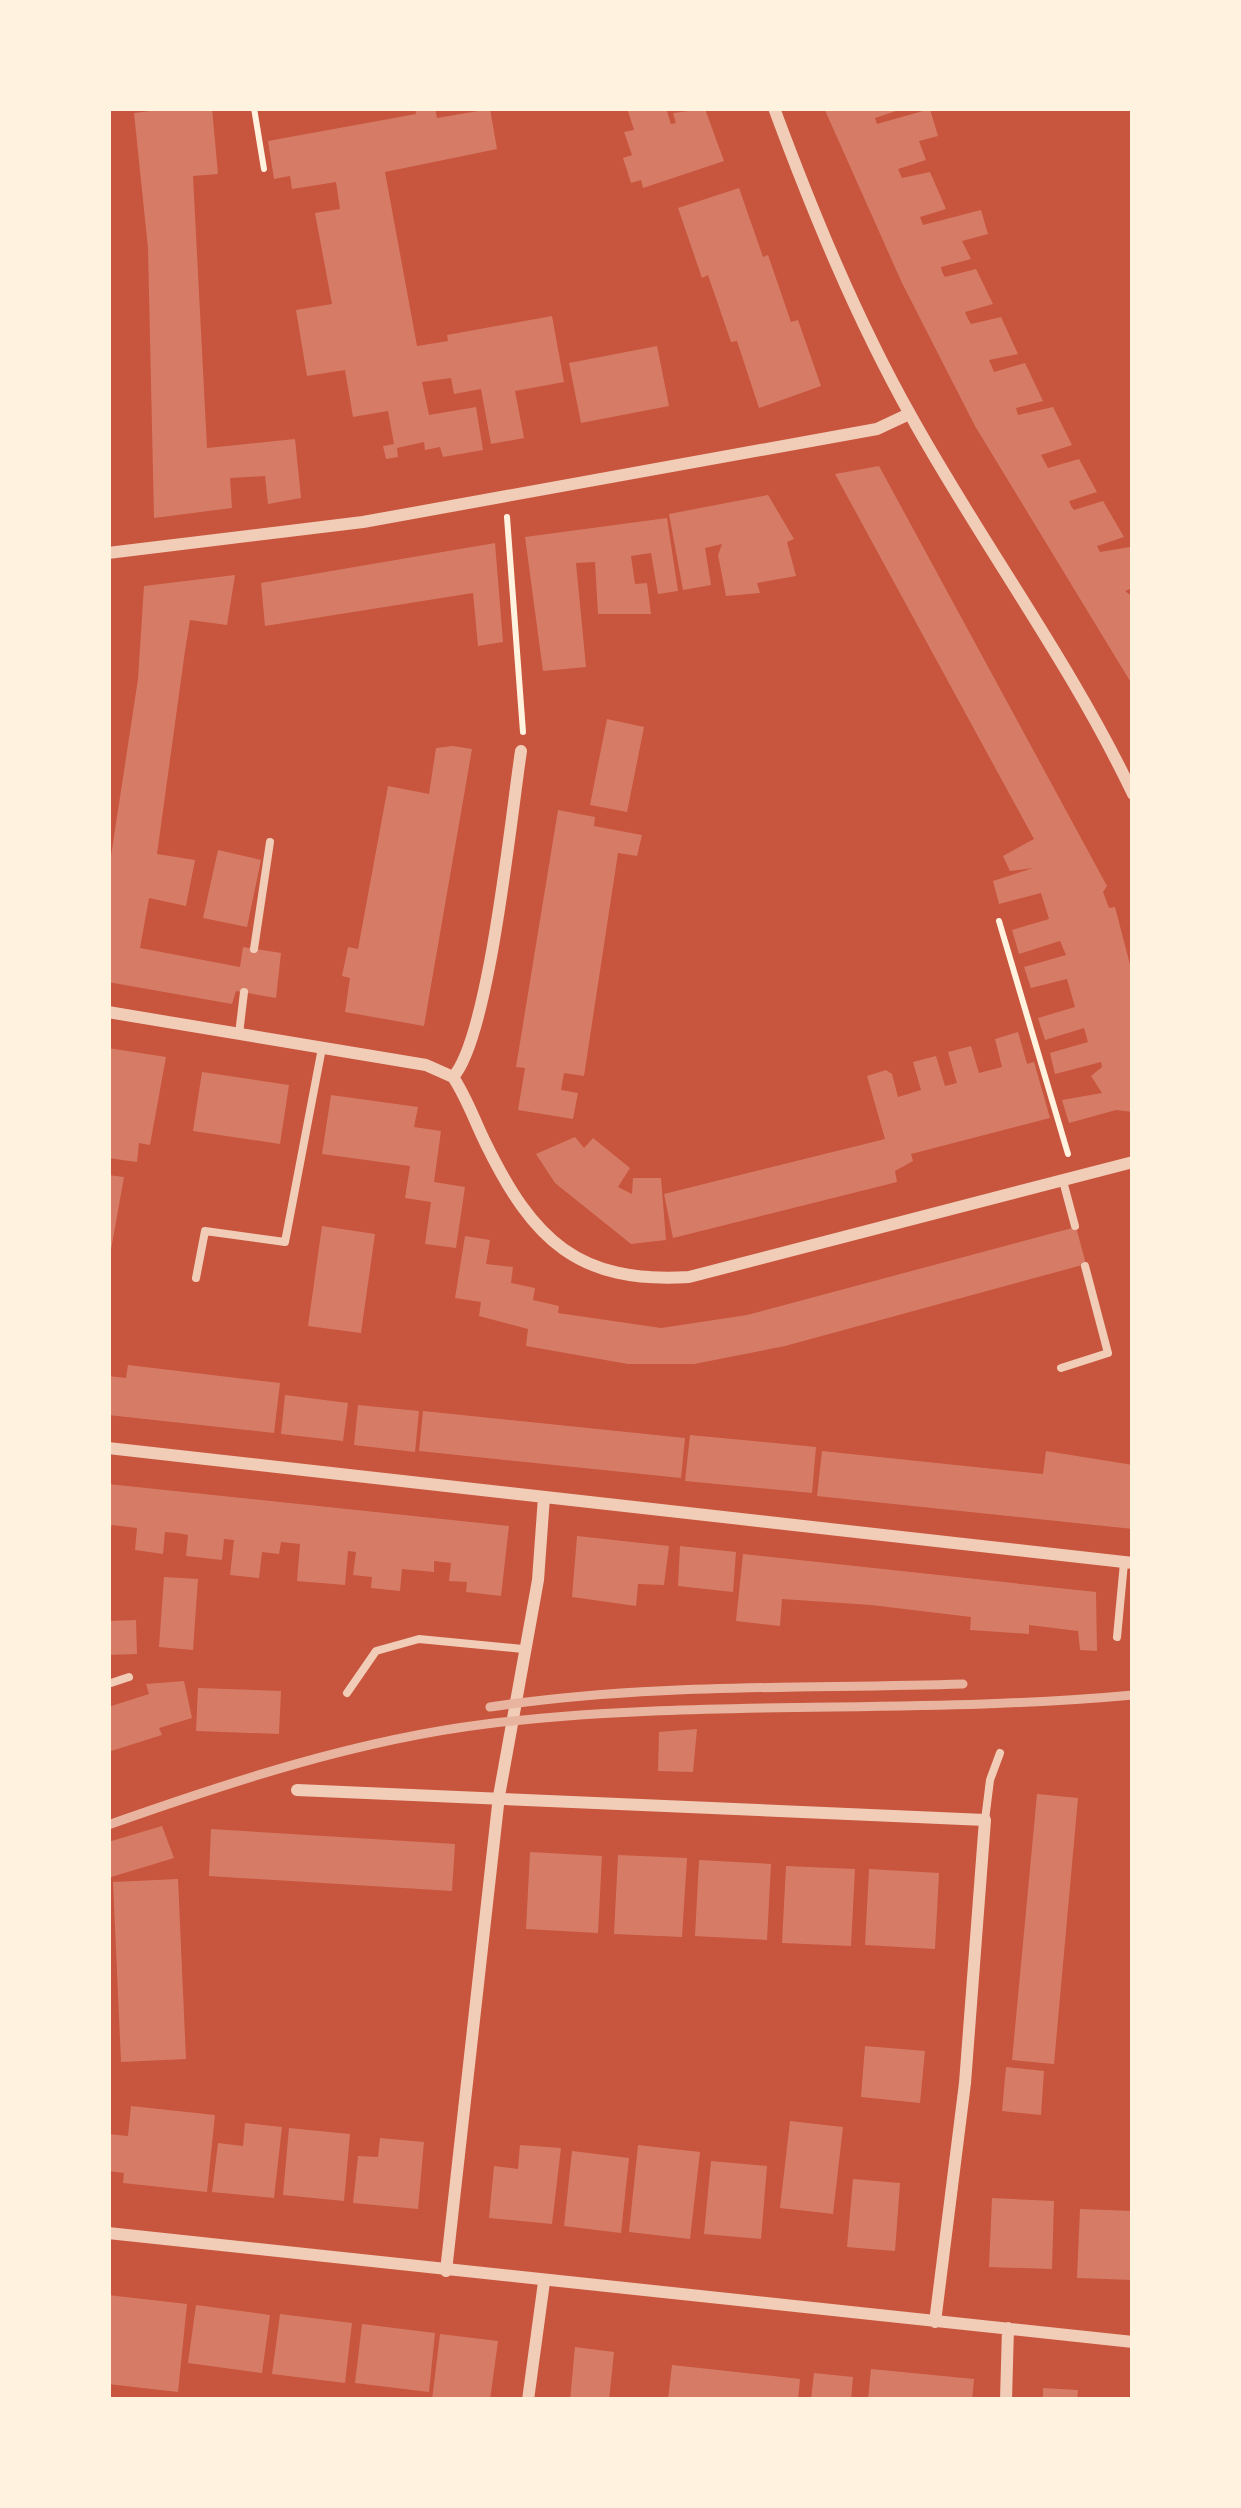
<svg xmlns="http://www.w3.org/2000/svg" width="1241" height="2508" font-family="Bitter,serif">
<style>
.building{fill:#d67c66}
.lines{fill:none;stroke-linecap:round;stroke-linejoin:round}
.path{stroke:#fff3e0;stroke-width:6}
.service{stroke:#f1ccb7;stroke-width:8}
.minor{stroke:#f1ccb7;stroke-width:12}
.rail{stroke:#e9b49f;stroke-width:9}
</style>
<rect width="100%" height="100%" fill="#c8553d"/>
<!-- building -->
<path class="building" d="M175 108H212L218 174 193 176 207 448 295 439 301 498 268 504 265 476 230 478 232 508 154 518 148 248 134 113Z
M415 108H435L437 118 490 109 497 149 385 172 417 346 448 341 447 335 552 316 564 382 515 391 524 438 491 444 481 389 454 394 451 378 422 382 429 415 476 407 483 450 443 457 440 447 425 450 424 442 397 448 398 457 386 459 383 446 394 444 388 411 353 417 345 370 307 376 296 310 332 304 315 213 340 209 336 182 292 189 290 176 274 179 268 141 416 114Z
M627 108H666L671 124 676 123 673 113 705 109 724 161 643 188 641 180 631 183 623 158 632 155 624 132 634 130Z
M824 108H905L875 118 877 124 930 109 938 136 919 141 926 160 898 169 902 178 930 172 946 209 920 217 923 225 981 210 988 234 962 241 971 259 941 267 942 272 945 277 976 269 993 304 965 312 968 319 971 324 1001 317 1018 354 989 360 994 372 1025 363 1043 401 1016 408 1018 415 1053 407 1072 445 1041 455 1048 468 1079 459 1097 492 1069 501 1071 506 1074 510 1103 501 1124 537 1097 546 1100 552 1130 547 1133 552V588L1125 591 1133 597V686L975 426 902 283Z
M739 188 763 257 768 255 791 322 798 320 821 386 759 408 737 341 731 342 708 275 702 278 678 208Z
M657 346 669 406 581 423 569 363Z
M879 466 1107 886 1103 892 1109 908 1115 907 1133 976V1112L1116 1110 1069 1123 1062 1100 1102 1093 1091 1076 1102 1067 1101 1062 1055 1074 1050 1053 1088 1042 1084 1028 1045 1040 1038 1018 1075 1007 1067 979 1031 988 1024 967 1066 955 1060 941 1019 954 1012 930 1049 919 1041 893 999 904 993 881 1033 868 1010 871 1003 856 1034 839 835 474Z
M768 495 794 539 787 542 796 576 757 583 760 593 726 596 718 555 722 544 705 548 711 585 683 590 669 514Z
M667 518 678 591 658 594 651 553 631 556 635 584 647 583 651 614H598L595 562 576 563 586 667 543 671 525 537Z
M495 543 503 642 478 646 473 593 265 626 261 583Z
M235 575 227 625 190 620 185 651 157 854 195 860 186 906 149 898 140 948 240 967 243 947 281 953 276 998 236 991 232 1004 108 982V876L138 679 144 586Z
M607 719 644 727 627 812 590 805Z
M453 746 472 749 424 1026 345 1012 350 978 342 976 348 947 358 949 388 786 429 794 436 748Z
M558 810 595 817 594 826 642 835 637 856 618 853 584 1076 564 1073 561 1090 578 1093 573 1119 518 1110 525 1068 516 1067Z
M218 850 261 860 247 927 203 918Z
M1018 1032 1027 1064 1034 1062 1050 1118 911 1154 913 1161 895 1171 897 1182 673 1238 664 1194 885 1139 867 1076 886 1070 892 1074 898 1097 921 1090 913 1062 936 1056 945 1086 957 1083 948 1052 971 1046 979 1073 1002 1067 995 1039Z
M108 1048 166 1057 150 1145 139 1143 137 1162 108 1158Z
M202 1072 289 1085 280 1144 193 1131Z
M331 1095 418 1107 414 1127 441 1131 434 1182 465 1187 456 1248 425 1244 431 1202 405 1198 410 1166 322 1154Z
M575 1137 584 1148 593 1138 630 1168 618 1187 632 1194 633 1178H661L666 1240 631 1244 555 1183 536 1154Z
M108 1175 124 1177 110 1255H108Z
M322 1226 375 1234 361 1333 308 1326Z
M1076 1227 1086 1264 785 1346 694 1364H628L526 1346 528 1329 479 1316 481 1302 455 1298 465 1236 490 1240 486 1264 513 1267 511 1283 535 1288 533 1300 559 1306 558 1313 661 1328 747 1315Z
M128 1365 280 1383 274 1433 108 1415V1376L126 1378Z
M285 1395 348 1403 343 1441 281 1434Z
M358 1405 419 1411 415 1452 354 1445Z
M423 1411 685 1438 681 1478 419 1451Z
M690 1435 816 1447 812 1493 685 1481Z
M822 1451 1043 1474 1046 1451 1133 1465V1529L817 1496Z
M108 1484 509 1526 501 1596 466 1592 467 1582 449 1581 451 1563 434 1561V1572L402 1569 400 1591 371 1588 372 1577 353 1575 356 1552 348 1551 345 1585 297 1581 300 1544 281 1542 279 1554 262 1552 259 1578 230 1575 234 1540 224 1539 222 1560 186 1556 188 1535 177 1533 165 1532 163 1554 135 1550 137 1528 112 1525 108 1533Z
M577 1536 669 1546 664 1585 638 1584 636 1606 572 1597Z
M680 1546 736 1552 733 1592 678 1586Z
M743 1554 1096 1592 1097 1651 1080 1650 1078 1631 1029 1625V1634L970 1630 971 1617 871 1605 782 1599 780 1626 736 1621Z
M164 1577 198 1579 193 1650 159 1647Z
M136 1620 137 1654 108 1655V1621Z
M184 1681 192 1718 159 1728 162 1735 108 1752V1707L149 1694 146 1684Z
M198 1688 281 1691 279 1734 196 1731Z
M697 1729 693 1772 658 1771 659 1732Z
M1037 1794 1078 1798 1054 2064 1012 2060Z
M162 1826 174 1858 108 1878V1842Z
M211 1829 455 1844 452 1891 209 1876Z
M530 1852 602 1856 598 1933 526 1929Z
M618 1855 687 1858 682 1937 614 1934Z
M699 1860 771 1864 767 1940 695 1936Z
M786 1866 855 1869 851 1946 782 1943Z
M869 1869 939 1873 935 1949 865 1945Z
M178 1879 186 2059 121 2062 113 1882Z
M865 2046 925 2051 920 2103 861 2097Z
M1006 2067 1044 2071 1041 2115 1002 2111Z
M131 2106 215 2115 207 2192 123 2183 124 2173 108 2171V2134L128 2136Z
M790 2121 843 2127 833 2214 780 2208Z
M245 2123 282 2127 274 2198 212 2192 218 2143 243 2146Z
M289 2128 350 2134 344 2201 283 2195Z
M380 2138 424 2142 418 2209 353 2203 358 2156 378 2157Z
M520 2145 561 2148 552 2224 489 2218 494 2166 518 2169Z
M638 2145 700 2152 690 2239 629 2232Z
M572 2151 629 2158 621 2233 564 2226Z
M711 2161 767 2166 761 2239 704 2234Z
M853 2179 900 2183 895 2251 847 2247Z
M992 2198 1054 2201 1052 2269 989 2267Z
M1080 2209 1133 2211V2280L1077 2278Z
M108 2295 187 2304 178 2392 108 2384Z
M196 2305 270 2315 262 2373 188 2363Z
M280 2314 352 2323 345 2383 272 2374Z
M362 2324 435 2333 429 2392 355 2383Z
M440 2334 498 2341 490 2400H432Z
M575 2347 614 2352 609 2400H570Z
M672 2365 800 2379 798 2400H668Z
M871 2369 974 2379 972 2400H868Z
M814 2373 853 2377 851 2400H811Z
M1043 2388 1078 2390 1077 2400H1043Z"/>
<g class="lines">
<!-- path -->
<path class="path" d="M254 108 264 169
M507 517 523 732
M999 921 1068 1154"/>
<!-- service -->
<path class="service" d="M254 949 270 842
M239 1034 244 992
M1063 1181 1075 1226
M196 1278 205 1231 285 1242 322 1048
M1061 1368 1108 1353 1085 1266
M1117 1637 1124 1563
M108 1684 129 1677
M347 1693 376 1651 419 1639 523 1649
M985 1820 990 1780 1000 1753"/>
<!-- minor -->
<path class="minor" d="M774 108C813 213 856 318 911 416 982 544 1070 662 1133 794
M108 553 363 522 877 429 909 414
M521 751C511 816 489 1038 453 1077 467 1098 475 1122 486 1144 533 1240 578 1284 689 1277L1133 1162
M108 1012 426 1065 453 1077
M108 1448 1133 1563
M297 1790 985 1820 965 2083 935 2322
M108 2233 1133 2342
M446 2271 499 1796 538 1580 544 1497
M528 2400 544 2282
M1006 2400 1008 2328"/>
<!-- rail -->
<path class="rail" d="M490 1707C646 1683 806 1689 963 1684
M108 1825C230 1782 357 1740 486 1724 701 1698 918 1715 1133 1695"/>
</g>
<!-- border -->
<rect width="1241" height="2508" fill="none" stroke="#fff3e0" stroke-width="222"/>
</svg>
